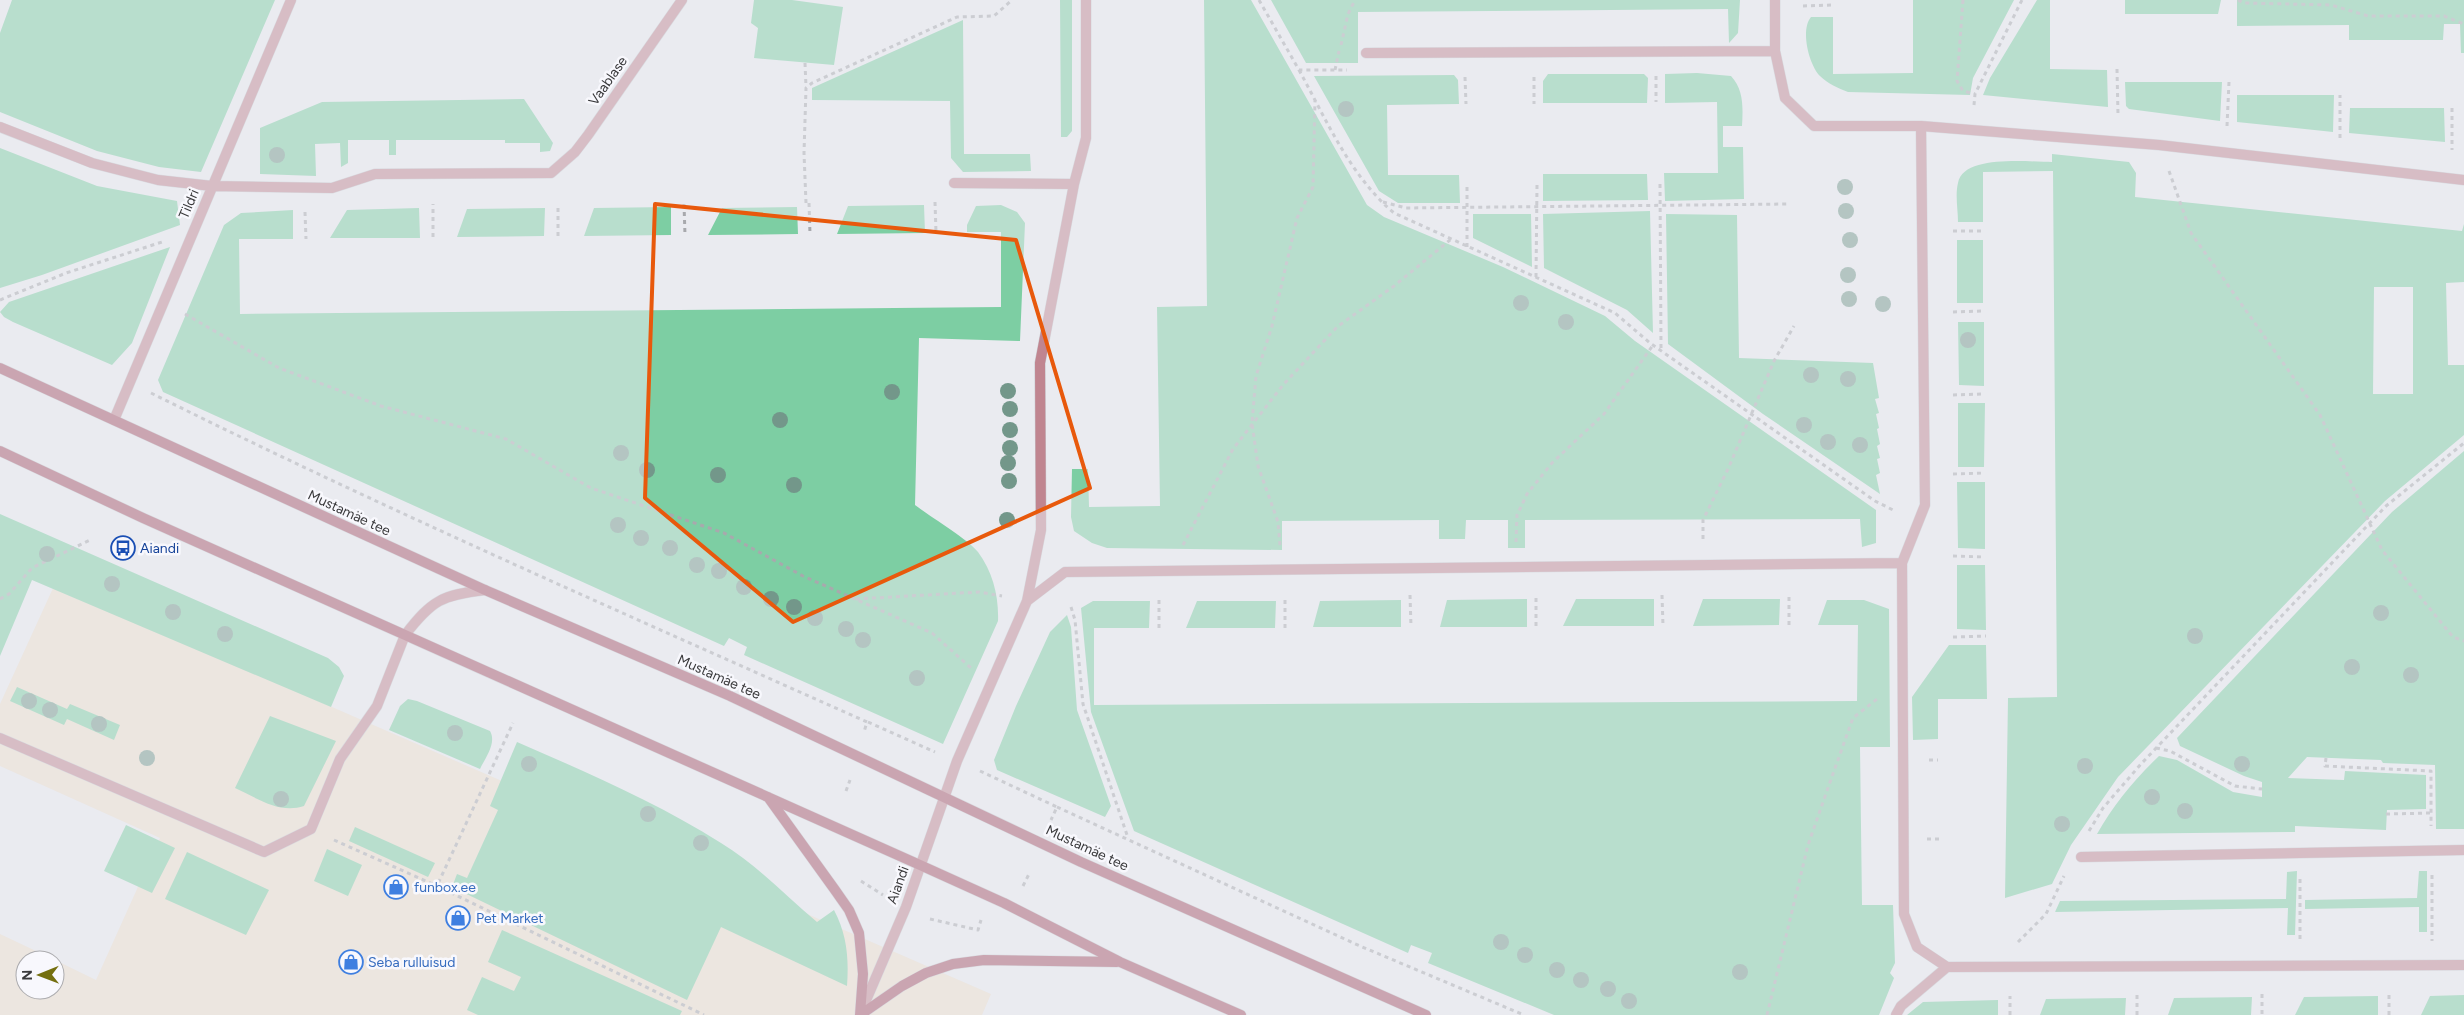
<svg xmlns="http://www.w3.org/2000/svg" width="2464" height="1015" font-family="Figtree,sans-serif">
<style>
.commercial{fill:#efdfcd}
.green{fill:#7dcea3;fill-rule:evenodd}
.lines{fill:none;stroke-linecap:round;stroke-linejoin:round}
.lane-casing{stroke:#c7c7cc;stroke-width:11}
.street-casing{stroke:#c7c7cc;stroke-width:11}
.secondary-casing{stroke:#c7c7cc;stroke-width:11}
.path{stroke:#a8a9ad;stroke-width:3;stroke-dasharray:4 4;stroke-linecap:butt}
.lane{stroke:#c08590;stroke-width:10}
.street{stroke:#c08590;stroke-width:10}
.secondary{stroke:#a55165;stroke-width:10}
.tree{fill:#73978a}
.marked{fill:none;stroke:#e8590c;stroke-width:4;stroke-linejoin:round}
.labels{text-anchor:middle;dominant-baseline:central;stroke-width:5;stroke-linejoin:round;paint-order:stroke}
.street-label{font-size:14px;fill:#39393b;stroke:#f8f8fd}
.transit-label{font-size:14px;fill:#164399;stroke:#f8f8fd;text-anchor:start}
.shop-label{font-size:14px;fill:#366cbe;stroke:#f8f8fd;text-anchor:start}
</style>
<rect width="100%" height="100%" fill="#eaebf0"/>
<!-- commercial -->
<path class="commercial" d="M54 586 991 994 982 1015H0V934L55 960H25V990H55V960L96 980 160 838 0 766V704Z"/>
<!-- green -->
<path class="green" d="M12 0H275L201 172 159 167 97 151 0 112V33Z
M754 0H792L843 7 834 65 754 58 758 28 751 23Z
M1060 0H1072V131L1067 137H1061Z
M1204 0H1251L1367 205 1384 217 1503 267 1605 316 1635 341 1876 510V543L1862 547 1860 519 1525 520V548H1508V520H1466L1465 539H1439V520L1282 521V550L1107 548 1092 543 1074 531 1071 517 1072 469H1088L1089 507 1160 506 1157 307 1207 306Z
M1271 0H1740L1738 33 1729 43 1728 9 1358 12V63H1306Z
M1913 0H2014L1973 78 1970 95 1848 92C1838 88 1828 84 1820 76 1809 65 1800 30 1811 17H1833V74L1913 73Z
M2037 0H2050V69L2107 70 2108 107 1983 95 1990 78Z
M2125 0H2221L2218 14H2125Z
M2237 0H2464V53H2461L2460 24H2444L2443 40H2349V25L2237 26Z
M963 20 964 154H1030L1031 171 963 172 951 158 950 101 812 100V88Z
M1697 73 1731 76C1744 90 1743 108 1742 126H1723V147H1743L1744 199 1665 201 1664 173H1718L1717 102 1665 103V74Z
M1548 74H1644L1648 78 1647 103H1543V81Z
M1454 75 1458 80 1459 104 1387 105 1388 175H1459L1460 203H1398L1379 191 1314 76Z
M2125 82H2222L2220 121 2129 109 2126 106Z
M2237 95H2334L2333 132 2237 122Z
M524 99 553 143 550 151 540 152V143H505V140H396V155H389V140H348V163L341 167 340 143 315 144 316 176 260 174V128L322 102Z
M2350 108H2444L2445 142 2349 133Z
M0 148 97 186 177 201 180 225 42 275 0 288Z
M2052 154 2129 162 2136 173 2135 197 2462 231 2464 224V282L2446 283 2448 365H2464V435L2385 501 2118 777 2071 845 2052 884 2005 898 2008 698 2057 697 2053 171 1983 172V222H1958C1958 210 1955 195 1958 183 1963 154 2030 162 2052 162ZM2374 287H2413V394H2373Z
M1543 174H1647L1648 200 1543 201Z
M924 205 925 233 837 234 848 206Z
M1001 205 1017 212 1025 223 1020 341 919 338 915 505C929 516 968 539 978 552 993 572 999 597 998 621L943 744 744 655 747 647 729 638 724 646 163 392 158 380 224 225 241 213 293 210V239H239L240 314 1001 307V232H967V225L976 206Z
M671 207V235L584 236 594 208Z
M797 207 798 234 708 235 722 208Z
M419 208 420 238H330L347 210Z
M545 208 544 236 457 237 467 209Z
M1650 211 1653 333 1627 310 1544 268 1543 214Z
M1473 214H1531L1532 267 1473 238Z
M1666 214 1737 215 1739 358 1873 363 1879 398 1875 399 1879 413 1876 414 1879 428 1877 429 1880 444 1877 446 1880 458 1877 459 1880 473 1876 475 1880 494 1763 414 1668 344Z
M1957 240H1983V303H1957Z
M170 247 132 343 112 365 13 322 4 317 0 312 9 302Z
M1958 322H1984V386L1959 385Z
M1958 403H1985L1984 467H1958Z
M2464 451V829H2436L2435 765 2383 763 2381 760 2307 757 2288 778 2344 780 2345 771 2426 775V809L2387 810 2386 830 2295 826V832L2097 834C2114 804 2134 780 2159 756L2177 760 2233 792 2262 797V782L2244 776 2180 746 2177 738 2392 512Z
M1957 482H1985V549L1958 548Z
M0 514 328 658 339 667 344 676 331 707 32 580 0 656Z
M1957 565H1985L1986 630 1957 629Z
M1527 599V627H1440L1447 600Z
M1576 599H1654V626H1563Z
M1703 599H1780L1779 625 1693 626Z
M1401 600V627H1313L1320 601Z
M1827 600H1864L1889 609 1890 747H1860L1862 905H1893L1895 963 1890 973 1894 978 1879 1015H1554L1428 963 1432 953 1411 945 1408 953 1134 831 1091 712 1081 608 1093 601H1150L1149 628H1094V705L1857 701 1858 625H1818Z
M1197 601H1276L1275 628H1186Z
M1067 615 1071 627 1077 710 1111 806 1105 817 997 770 994 760 1016 706 1050 632Z
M1949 645H1986L1987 699H1938V739L1913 740 1912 697Z
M17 687 67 709 70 704 120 725 114 740 67 719 64 725 10 701Z
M408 699 417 701 490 731C497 743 485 758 480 769L389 730 400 706Z
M270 716 336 741 304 806C279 814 257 798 235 788Z
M517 742C586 772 656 802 721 843 756 864 786 896 817 922L834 910C847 935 849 958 847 986L721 927 687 1000 452 887 457 874 467 878 498 810 490 806Z
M126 825 175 848 152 893 104 871Z
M355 827 435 863 428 877 349 841Z
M327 849 362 865 348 896 314 881Z
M187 852 269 890 246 935 165 899Z
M2297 871 2295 935H2287L2288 908 2055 912 2060 901 2286 899 2287 872Z
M2419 871H2427V932H2419V907L2305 909V900L2417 898Z
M502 930 682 1011 680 1015H478L467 1010 482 977 514 991 521 977 488 962Z
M2464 995V1015H2421L2430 996Z
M2378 996V1015H2295L2304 997Z
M2252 997 2251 1015H2168L2174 998Z
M2126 998 2125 1015H2040L2046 999Z
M1998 1000V1015H1907L1923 1002Z"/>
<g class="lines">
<!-- lane casing -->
<g class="lane-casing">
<path id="lane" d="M0 738 264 852 311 829 340 759 377 706 405 635"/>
</g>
<!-- street casing -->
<g class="street-casing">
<path id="street" d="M1775 0V51L1785 98 1814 126H1921L2159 145 2464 180
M1366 53 1775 51
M0 127 92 163 158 180 212 186 332 188 375 174 551 173 575 152 588 135 682 0
M954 183 1074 184 1086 138V0
M114 420 291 0
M1902 563 1904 914 1917 947 1947 967 2464 965
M1027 601 1041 530 1040 363 1074 184
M405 635C432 600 442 595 485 590
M2081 857 2464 850
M861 1012 906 907 957 761 1027 601 1065 572 1902 563 1925 505 1921 126
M1896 1015 1901 1006 1947 967"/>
</g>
<!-- secondary casing -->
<g class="secondary-casing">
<path id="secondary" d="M0 368 485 590 730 696 1081 862 1426 1015
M0 451 143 518 920 865 1004 903 1120 962 1241 1015
M768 797 835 890 849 910 859 933 863 974 860 1015
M860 1015 902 986 926 973 953 964 984 960 1117 962"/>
</g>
<!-- path -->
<path class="path" d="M1259 0 1299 70H1347
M1963 0 1957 81 1963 91 1975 94
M2238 0 2244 3 2331 5 2368 16H2444L2464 24
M1803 6 1833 5
M1341 45 1348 14 1355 0
M805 63 806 87
M2117 69 2118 115
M1299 70C1326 119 1350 176 1394 213L1615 313 1650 343 1875 501 1895 511
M1335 70 1339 51
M1656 76V102
M1465 77 1466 104
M1534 77V104
M1974 105 1975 94 2022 0
M2452 108V150
M2227 126 2229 82
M2340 138V95
M2169 171 2191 233 2320 415 2382 550 2453 637 2464 641
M1660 184 1661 350
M935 202 936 232
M1383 202 1406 208 1788 204
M806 203 804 153 806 88 812 83 957 17 994 16 1012 0
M809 203 810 234
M684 204 685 235
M305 212 306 239
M1953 231H1983
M558 236V204
M433 237V204
M1467 247V186
M1536 277 1537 185
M0 300 66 273 162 242
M1953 312 1984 311
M185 314 279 368 381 406 506 439 591 488 724 533 803 576 932 633 971 668
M151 393C386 510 628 615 867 722L864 732
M1953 395 1984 394
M1953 474 1985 473
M1703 539V520L1728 469 1774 361 1794 326
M1516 542 1517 515 1527 494 1552 463 1604 414 1653 345
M1183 545 1233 449 1283 385 1337 327 1394 286 1450 240
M1280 545 1278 522 1258 466 1252 423 1256 376 1272 326 1297 218 1313 187 1315 100
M1953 556 1985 557
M1410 595 1411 627
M1662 595 1663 626
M0 599 9 594 32 568 90 540
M856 599 979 592 1002 596
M1071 607 1075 620 1083 704 1128 838
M1789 625V595
M1536 626V595
M1159 628V596
M1285 628V596
M1953 637 1986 636
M868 722 935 752
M2156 748 2170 751 2235 786 2262 789
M2326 758 2325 766 2431 771V826
M1929 760H1938
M980 771 1057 807 1051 820
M846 791 850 780
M1057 807 1360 946 1524 1015
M2386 814 2431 813
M2089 831 2103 808 2141 764 2386 506 2464 443
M1927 839H1939
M334 840 437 886 704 1015
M2432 875V941
M2300 879V940
M861 881 883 895
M1023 886 1029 874
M435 890 513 723
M930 919 978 930 981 920
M2018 942 2046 914 2064 876
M2262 994V1015
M1767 1015 1808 845 1835 768 1853 718 1877 699
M2010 1015V996
M2137 1015V995
M2389 1015V993"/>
<!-- lane -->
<use href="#lane" class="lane"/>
<!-- street -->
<use href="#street" class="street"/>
<!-- secondary -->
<use href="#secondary" class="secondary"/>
</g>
<!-- trees -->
<g class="tree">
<circle cx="1346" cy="109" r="8"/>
<circle cx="277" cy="155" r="8"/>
<circle cx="1845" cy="187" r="8"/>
<circle cx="1846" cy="211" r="8"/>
<circle cx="1850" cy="240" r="8"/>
<circle cx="1848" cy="275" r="8"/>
<circle cx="1849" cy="299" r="8"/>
<circle cx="1521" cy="303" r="8"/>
<circle cx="1883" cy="304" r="8"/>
<circle cx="1566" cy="322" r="8"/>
<circle cx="1968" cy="340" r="8"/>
<circle cx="1811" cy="375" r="8"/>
<circle cx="1848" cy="379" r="8"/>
<circle cx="1008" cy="391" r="8"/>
<circle cx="892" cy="392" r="8"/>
<circle cx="1010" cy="409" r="8"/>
<circle cx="780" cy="420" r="8"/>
<circle cx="1804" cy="425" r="8"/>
<circle cx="1010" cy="430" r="8"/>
<circle cx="1828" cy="442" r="8"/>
<circle cx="1860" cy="445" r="8"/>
<circle cx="1010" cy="448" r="8"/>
<circle cx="621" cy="453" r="8"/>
<circle cx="1008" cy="463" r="8"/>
<circle cx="647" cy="470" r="8"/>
<circle cx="718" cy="475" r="8"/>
<circle cx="1009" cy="481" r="8"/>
<circle cx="794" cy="485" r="8"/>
<circle cx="1007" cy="520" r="8"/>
<circle cx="618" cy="525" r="8"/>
<circle cx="641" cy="538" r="8"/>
<circle cx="670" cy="548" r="8"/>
<circle cx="47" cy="554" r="8"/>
<circle cx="697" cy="565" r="8"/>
<circle cx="719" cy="571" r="8"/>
<circle cx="112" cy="584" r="8"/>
<circle cx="744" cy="587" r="8"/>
<circle cx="771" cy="599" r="8"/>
<circle cx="794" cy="607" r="8"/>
<circle cx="173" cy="612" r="8"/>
<circle cx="2381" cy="613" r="8"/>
<circle cx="815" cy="618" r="8"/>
<circle cx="846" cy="629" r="8"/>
<circle cx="225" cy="634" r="8"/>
<circle cx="2195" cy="636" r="8"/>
<circle cx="863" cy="640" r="8"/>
<circle cx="2352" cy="667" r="8"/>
<circle cx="2411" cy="675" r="8"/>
<circle cx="917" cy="678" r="8"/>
<circle cx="29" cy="701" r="8"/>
<circle cx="50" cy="710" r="8"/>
<circle cx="99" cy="724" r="8"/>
<circle cx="455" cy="733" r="8"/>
<circle cx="147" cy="758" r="8"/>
<circle cx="529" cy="764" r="8"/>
<circle cx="2242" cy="764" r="8"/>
<circle cx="2085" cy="766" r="8"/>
<circle cx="2152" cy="797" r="8"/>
<circle cx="281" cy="799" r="8"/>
<circle cx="2185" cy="811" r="8"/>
<circle cx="648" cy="814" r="8"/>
<circle cx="2062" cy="824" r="8"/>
<circle cx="701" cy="843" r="8"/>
<circle cx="1501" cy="942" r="8"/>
<circle cx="1525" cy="955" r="8"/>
<circle cx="1557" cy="970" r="8"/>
<circle cx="1740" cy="972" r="8"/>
<circle cx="1581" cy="980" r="8"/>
<circle cx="1608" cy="989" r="8"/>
<circle cx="1629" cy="1001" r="8"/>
</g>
<!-- marked area -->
<path d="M0 0H2464V1015H0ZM655 204 1016 240 1090 488 793 622 645 498Z" fill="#eaebf0" fill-opacity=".55" fill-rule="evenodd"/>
<path class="marked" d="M655 204 1016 240 1090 488 793 622 645 498Z"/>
<!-- icons -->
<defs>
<g id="bus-ring" transform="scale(1.25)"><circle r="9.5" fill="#f8f8fd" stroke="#1a4fb4" stroke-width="1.5"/><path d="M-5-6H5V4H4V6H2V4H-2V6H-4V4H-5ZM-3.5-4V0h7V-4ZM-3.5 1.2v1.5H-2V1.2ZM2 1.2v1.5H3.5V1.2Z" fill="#1a4fb4"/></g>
<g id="shop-ring" transform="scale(1.25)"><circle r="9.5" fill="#f8f8fd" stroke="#3f7fe0" stroke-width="1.5"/><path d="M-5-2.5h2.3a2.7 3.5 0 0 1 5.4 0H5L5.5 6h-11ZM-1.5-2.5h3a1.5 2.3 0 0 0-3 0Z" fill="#3f7fe0"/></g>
</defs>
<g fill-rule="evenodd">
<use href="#bus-ring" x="123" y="548"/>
<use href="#shop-ring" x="396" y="887"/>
<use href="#shop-ring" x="458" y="918"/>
<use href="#shop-ring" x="351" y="962"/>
</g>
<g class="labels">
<!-- street labels -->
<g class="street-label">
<text transform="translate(608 81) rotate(-55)">Vaablase</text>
<text transform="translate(189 204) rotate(-67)">Tildri</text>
<text transform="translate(349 513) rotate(25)">Mustamäe tee</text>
<text transform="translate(719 677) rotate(24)">Mustamäe tee</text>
<text transform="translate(1087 848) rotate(25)">Mustamäe tee</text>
<text transform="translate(898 885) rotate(-70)">Aiandi</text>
</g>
<!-- transit labels -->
<g class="transit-label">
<text x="140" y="548">Aiandi</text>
</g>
<!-- shop labels -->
<g class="shop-label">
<text x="414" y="887">funbox.ee</text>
<text x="476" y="918">Pet Market</text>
<text x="368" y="962">Seba rulluisud</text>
</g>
</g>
<!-- north arrow -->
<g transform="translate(40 975) rotate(269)"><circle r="24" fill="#f8f8fd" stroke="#acacaf"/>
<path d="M0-4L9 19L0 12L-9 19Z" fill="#746f0f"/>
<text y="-8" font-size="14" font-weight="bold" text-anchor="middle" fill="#39393b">N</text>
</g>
</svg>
